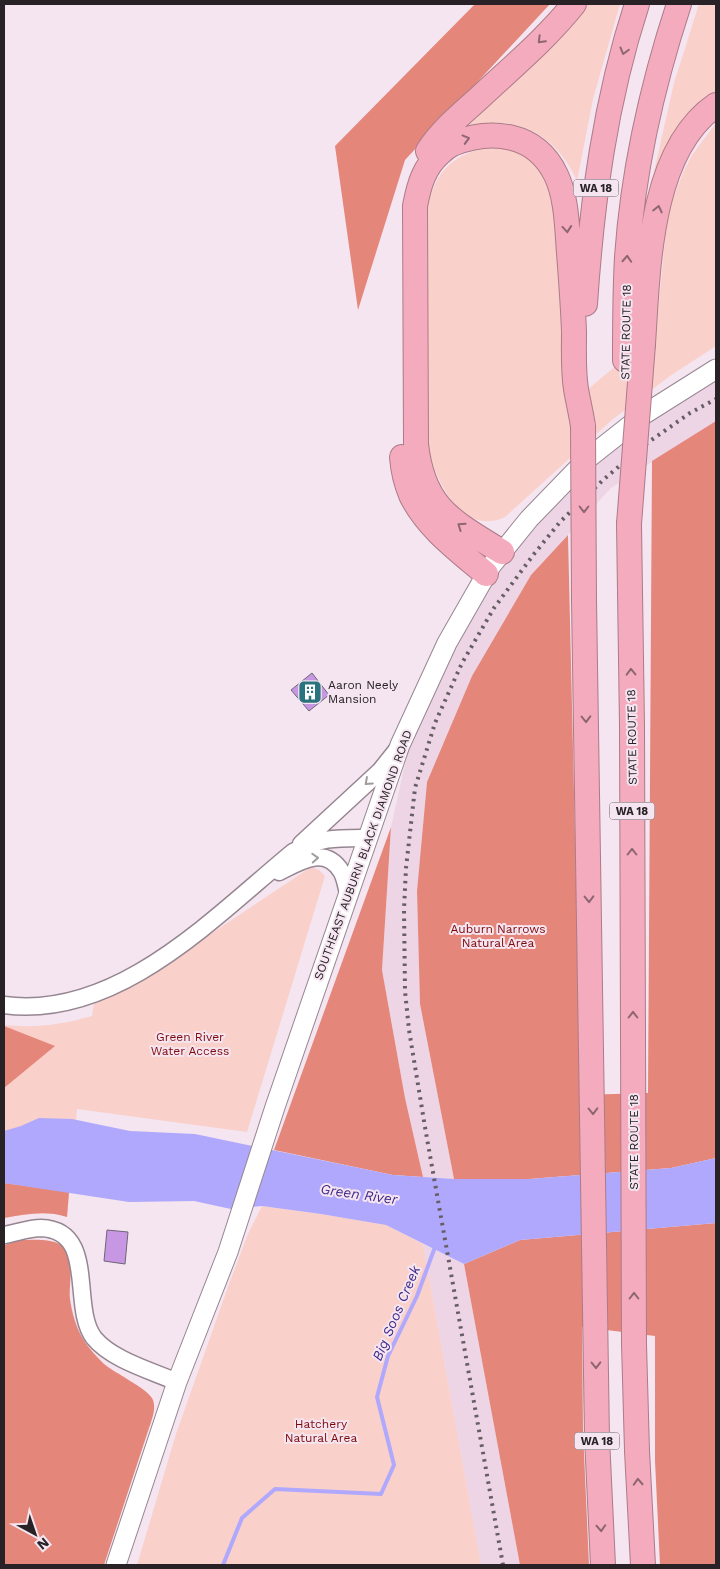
<svg xmlns="http://www.w3.org/2000/svg" width="720" height="1569" font-family="'Work Sans',sans-serif">
<style>
.built{fill:#edd5e5}
.green{fill:#f9d0ca}
.forest{fill:#e5867a}
.water{fill:#afa8fc}
.lines{fill:none;stroke-linecap:round;stroke-linejoin:round}
.stream{stroke:#afa8fc;stroke-width:4}
.building{fill:#c797e3;stroke:#6e6674}
.tertiary-casing{stroke:#968691;stroke-width:19}
.secondary-casing{stroke:#968691;stroke-width:21}
.motorway-casing{stroke:#ac7b88;stroke-width:26}
.tertiary{stroke:#fff;stroke-width:16}
.secondary{stroke:#fff;stroke-width:19}
.motorway{stroke:#f3abbd;stroke-width:24}
.rail{stroke:#675e64;stroke-width:4;stroke-dasharray:2.5 5;stroke-linecap:butt}
.motorway-bridge-casing{stroke:#ac7b88;stroke-width:26;stroke-linecap:butt}
.motorway-bridge{stroke:#f3abbd;stroke-width:24}
.oneway{stroke:#8e6672}
.oneway2{stroke:#9e9c9d}
.labels{text-anchor:middle;dominant-baseline:central;stroke-width:4;stroke-linejoin:round;paint-order:stroke}
.shield{fill:#f5e5f0;stroke:#665c63;stroke-width:1}
.shield-label{font-size:11px;font-weight:bold;fill:#282226}
.street-label{font-size:12px;fill:#282226;stroke:#f5e5f0}
.poi-label{font-size:12px;fill:#282226;stroke:#f5e5f0;text-anchor:start}
.park-label{font-size:12px;fill:#7f090a;stroke:#f5e5f0}
.water-label{font-size:14px;font-style:italic;fill:#412c8b;stroke:#f5e5f0}
</style>
<rect width="100%" height="100%" fill="#f5e5f0"/>
<!-- built -->
<path class="built" d="M716 369V421L611 488 531 575 472 676 427 782 417 891 420 1004 454 1179 423 1177 405 1098 382 970 391 827 418 706 486 574 583 459Z
M423 1244 464 1264 520 1565H481Z"/>
<!-- green -->
<path class="green" d="M588 4H620L593 99 577 181C557 135 516 113 467 127L572 26Z
M699 4H716V96L668 145 653 176 674 83Z
M716 123V346L670 376 613 419 505 517C462 537 436 481 428 448V206C431 192 436 179 446 168 468 145 510 140 534 163 541 169 547 180 552 187L567 407 656 332 665 240 670 206 683 173 692 155Z
M311 867 319 870 325 876 247 1132 77 1109 67 1217C46 1210 26 1214 4 1218V1025C36 1028 61 1025 92 1016L94 1002 155 971Z
M262 1206 321 1214 386 1225 423 1244 481 1565H137L176 1434 229 1284 248 1234Z"/>
<!-- forest -->
<path class="forest" d="M475 4H550L405 160 358 310 335 146Z
M716 421V1158L671 1168 529 1179H454L420 1004 417 891 427 782 472 676 531 575 568 535 581 1095 648 1093 652 461Z
M391 827 382 970 405 1098 423 1177 393 1175 274 1150Z
M4 1026 55 1046 4 1088Z
M4 1183 69 1192 67 1217C46 1210 26 1214 4 1218Z
M716 1223V1565H660L655 1461V1336L582 1327 583 1431 589 1565H520L464 1264 520 1240Z
M20 1240C32 1240 50 1238 61 1245 77 1256 68 1283 70 1299 72 1313 76 1327 83 1339 88 1347 96 1356 103 1363 114 1373 145 1387 152 1398 157 1407 152 1419 149 1428L104 1565H4V1245Z"/>
<!-- water -->
<path class="water" d="M39 1118 72 1119 130 1131 195 1134 393 1175 454 1179H529L671 1168 716 1158V1223L520 1240 464 1264 386 1225 321 1214 262 1206 231 1209 194 1201 129 1202 4 1183V1131L21 1126Z"/>
<g class="lines">
<!-- stream -->
<path class="stream" d="M223 1565 242 1518 275 1489 381 1494 394 1465 377 1397 388 1356 417 1296 435 1247"/>
</g>
<!-- building -->
<path class="building" d="M312 673 329 695 309 711 291 690Z
M107 1230 128 1232 125 1264 104 1261Z"/>
<g class="lines">
<!-- tertiary casing -->
<g class="tertiary-casing">
<path id="tertiary" d="M301 844 380 771 396 751
M279 872C299 862 325 845 341 871 345 877 346 886 348 893
M4 1005C117 1020 213 918 293 852 320 837 338 838 367 838
M4 1235C16 1233 29 1228 41 1228 98 1230 70 1307 94 1338 112 1360 152 1371 177 1382"/>
</g>
<!-- secondary casing -->
<g class="secondary-casing">
<path id="secondary" d="M116 1565 177 1382 228 1252 275 1107 400 745 447 643 491 566 529 519 586 460 643 415 716 369"/>
</g>
<!-- motorway casing -->
<g class="motorway-casing">
<path id="motorway" d="M428 151C441 131 460 115 478 99 511 68 546 39 574 4
M585 304C592 201 605 102 637 4
M643 344C648 270 649 151 716 105
M625 360C625 326 625 291 627 257 633 170 652 86 679 4
M402 457C403 470 406 483 411 495 427 528 459 551 486 574
M629 524 632 726 634 1344 637 1451 643 1565
M502 552C452 521 423 508 416 444L415 206C419 185 424 167 440 153 444 149 448 146 452 144 492 128 536 133 556 175 567 198 567 228 569 253 571 279 573 305 574 332 574 350 573 370 576 389 578 401 581 413 583 426
M584 600 597 1438 603 1565"/>
</g>
<!-- tertiary -->
<use href="#tertiary" class="tertiary"/>
<!-- secondary -->
<use href="#secondary" class="secondary"/>
<!-- motorway -->
<use href="#motorway" class="motorway"/>
<!-- rail -->
<path class="rail" d="M503 1565 426 1133 409 1030 405 991 404 909 406 868 415 788 435 723 462 663 494 608 534 554 560 522 603 480 643 446 690 413 716 399"/>
<!-- motorway-bridge casing -->
<g class="motorway-bridge-casing">
<path id="motorway-bridge" d="M583 426 584 600
M629 524 643 344"/>
</g>
<!-- motorway-bridge -->
<use href="#motorway-bridge" class="motorway-bridge"/>
</g>
<!-- one-way arrows -->
<defs><path id="oneway-chevron" d="M-2-3.5L2.5 0L-2 3.5" fill="none" stroke-width="1.6" stroke-linecap="round" stroke-linejoin="round" transform="scale(1.25)"/></defs>
<g class="oneway">
<use href="#oneway-chevron" transform="translate(541 40) rotate(135)"/>
<use href="#oneway-chevron" transform="translate(624 51) rotate(105)"/>
<use href="#oneway-chevron" transform="translate(466 139) rotate(-15)"/>
<use href="#oneway-chevron" transform="translate(658 209) rotate(-77)"/>
<use href="#oneway-chevron" transform="translate(567 229) rotate(85)"/>
<use href="#oneway-chevron" transform="translate(627 259) rotate(-87)"/>
<use href="#oneway-chevron" transform="translate(584 509) rotate(90)"/>
<use href="#oneway-chevron" transform="translate(461 526) rotate(-145)"/>
<use href="#oneway-chevron" transform="translate(631 672) rotate(-91)"/>
<use href="#oneway-chevron" transform="translate(586 719) rotate(89)"/>
<use href="#oneway-chevron" transform="translate(632 852) rotate(-90)"/>
<use href="#oneway-chevron" transform="translate(589 899) rotate(89)"/>
<use href="#oneway-chevron" transform="translate(633 1015) rotate(-90)"/>
<use href="#oneway-chevron" transform="translate(593 1111) rotate(89)"/>
<use href="#oneway-chevron" transform="translate(634 1296) rotate(-90)"/>
<use href="#oneway-chevron" transform="translate(596 1365) rotate(89)"/>
<use href="#oneway-chevron" transform="translate(638 1482) rotate(-93)"/>
<use href="#oneway-chevron" transform="translate(601 1528) rotate(87)"/>
</g>
<g class="oneway2">
<use href="#oneway-chevron" transform="translate(368 782) rotate(138)"/>
<use href="#oneway-chevron" transform="translate(315 858) rotate(-3)"/>
</g>
<!-- icons -->
<defs>
<g id="building-square" transform="scale(1.25)"><rect x="-9" y="-9" width="18" height="18" rx="4" fill="#2b727f" stroke="#f5e5f0"/><path d="M-4-6H4V6H1V3H-1V6H-4ZM-2.5-4.3h1.7v1.8h-1.7ZM.8-4.3h1.7v1.8H.8ZM-2.5-1h1.7V.8h-1.7ZM.8-1h1.7V.8H.8Z" fill="#fff"/></g>
</defs>
<g fill-rule="evenodd">
<use href="#building-square" x="310" y="692"/>
</g>
<g class="labels">
<!-- shield labels -->
<g class="shield">
<rect x="573.5" y="179.5" width="45" height="17" rx="4"/>
<rect x="609.5" y="802.5" width="45" height="17" rx="4"/>
<rect x="574.5" y="1432.5" width="45" height="17" rx="4"/>
</g>
<g class="shield-label">
<text x="596" y="188">WA 18</text>
<text x="632" y="811">WA 18</text>
<text x="597" y="1441">WA 18</text>
</g>
<!-- street labels -->
<g class="street-label">
<text transform="translate(626 332) rotate(-89)">STATE ROUTE 18</text>
<text transform="translate(632 737) rotate(-91)">STATE ROUTE 18</text>
<text transform="translate(363 855) rotate(-70)">SOUTHEAST AUBURN BLACK DIAMOND ROAD</text>
<text transform="translate(634 1142) rotate(-90)">STATE ROUTE 18</text>
</g>
<!-- poi labels -->
<g class="poi-label">
<text x="328" y="685">Aaron Neely<tspan x="328" dy="14">Mansion</tspan></text>
</g>
<!-- park labels -->
<g class="park-label">
<text x="498" y="929">Auburn Narrows<tspan x="498" dy="14">Natural Area</tspan></text>
<text x="190" y="1037">Green River<tspan x="190" dy="14">Water Access</tspan></text>
<text x="321" y="1424">Hatchery<tspan x="321" dy="14">Natural Area</tspan></text>
</g>
<!-- water labels -->
<g class="water-label">
<text transform="translate(359 1194) rotate(8)">Green River</text>
<text transform="translate(396 1313) rotate(-67)">Big Soos Creek</text>
</g>
</g>
<!-- border -->
<rect width="720" height="1569" fill="none" stroke="#282226" stroke-width="10"/>
<!-- north arrow -->
<g transform="translate(35 1534) rotate(140)" stroke="#f5e5f0" stroke-width="4" paint-order="stroke">
<path d="M0-4L9 19L0 12L-9 19Z" fill="#282226"/>
<text y="-8" font-size="14" font-weight="bold" text-anchor="middle" fill="#282226">N</text>
</g>
</svg>
